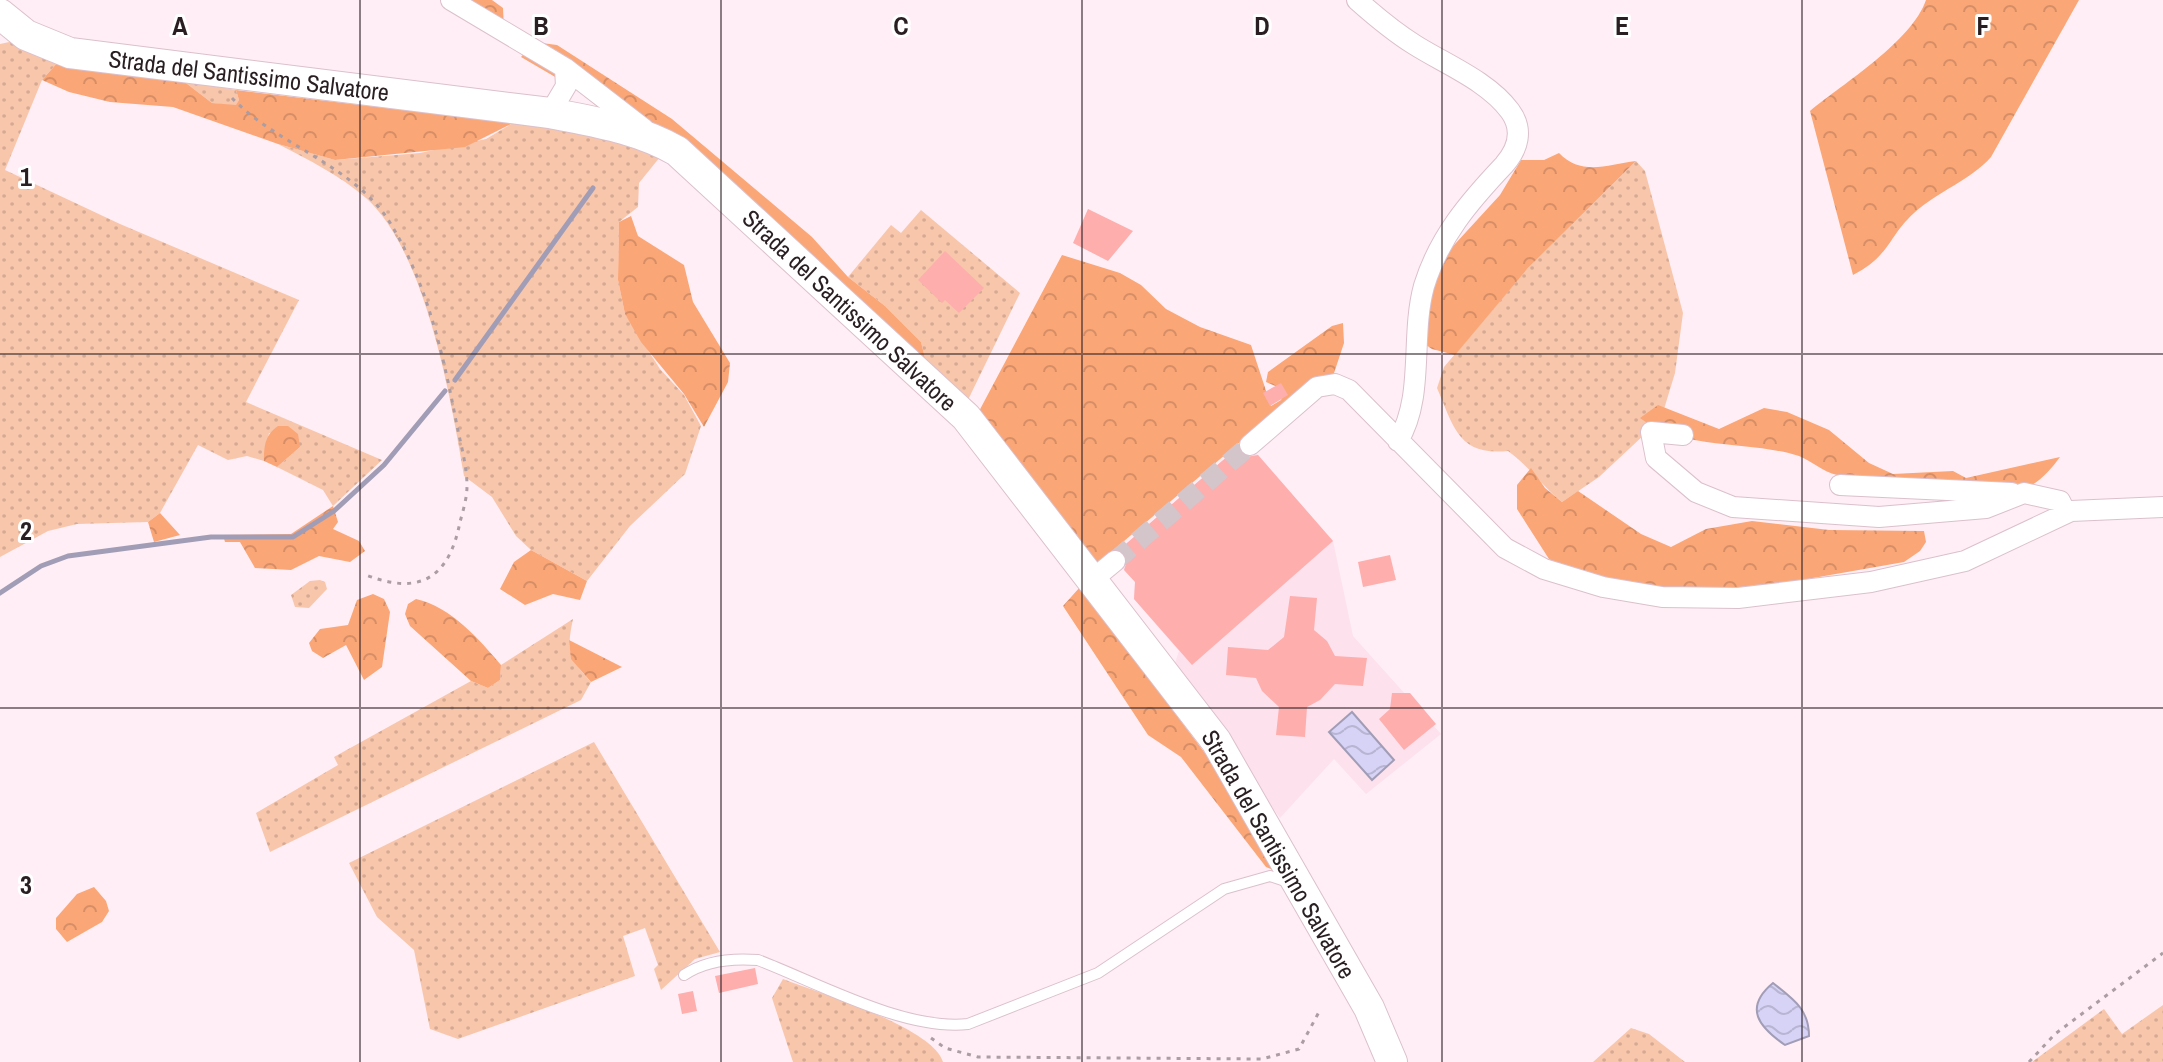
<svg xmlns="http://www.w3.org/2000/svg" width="2163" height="1062" font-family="'Archivo Narrow',sans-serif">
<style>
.built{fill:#fde1ed}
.green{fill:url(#green-dots)}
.forest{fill:url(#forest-crowns)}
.water{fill:url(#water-waves);stroke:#a29db7;stroke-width:2}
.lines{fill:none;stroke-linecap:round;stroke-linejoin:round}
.stream{stroke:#a29db7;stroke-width:5}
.building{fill:#fdaead}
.street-tunnel{stroke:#d4c5cb;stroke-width:20;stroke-dasharray:20 10;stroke-linecap:butt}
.lane-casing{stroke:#dbc0cc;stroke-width:12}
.street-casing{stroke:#dbc0cc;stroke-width:22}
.secondary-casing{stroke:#dbc0cc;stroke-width:32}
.path{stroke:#ab9da3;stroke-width:3;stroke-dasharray:4 6;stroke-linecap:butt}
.lane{stroke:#fff;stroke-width:10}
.street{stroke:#fff;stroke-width:20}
.secondary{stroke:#fff;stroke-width:30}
.grid{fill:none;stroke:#291f23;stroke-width:2;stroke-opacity:0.55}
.labels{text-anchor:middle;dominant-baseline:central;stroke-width:6;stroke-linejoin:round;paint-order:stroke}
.street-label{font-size:24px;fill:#291f23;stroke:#fff}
.grid-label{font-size:26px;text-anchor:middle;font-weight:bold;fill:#291f23;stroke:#fff;stroke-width:6;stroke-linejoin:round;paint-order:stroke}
</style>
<defs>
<pattern id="green-dots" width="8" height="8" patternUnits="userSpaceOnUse" patternTransform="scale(2)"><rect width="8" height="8" fill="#f8c6ab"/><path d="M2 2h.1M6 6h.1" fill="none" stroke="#d5aa93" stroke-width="1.8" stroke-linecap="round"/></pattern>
<pattern id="forest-crowns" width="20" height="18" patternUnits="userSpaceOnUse" patternTransform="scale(2)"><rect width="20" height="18" fill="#faa676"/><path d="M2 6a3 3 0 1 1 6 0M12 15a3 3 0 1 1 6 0" fill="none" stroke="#d68e66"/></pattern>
<pattern id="water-waves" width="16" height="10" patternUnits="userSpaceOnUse" patternTransform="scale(2)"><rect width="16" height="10" fill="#d6d3f6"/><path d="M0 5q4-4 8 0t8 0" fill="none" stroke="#b8b5d3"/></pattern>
</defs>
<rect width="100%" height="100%" fill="#ffeef5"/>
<!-- built -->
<path class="built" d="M1246 441 1333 541 1353 636 1441 734 1366 794 1334 759 1280 818 1174 666 1179 651 1134 599 1135 582 1112 556Z"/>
<!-- green -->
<path class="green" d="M14 41 58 62 42 80 5 170 120 224 299 300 246 402 382 460 333 506 323 490 277 467 300 447 269 433 264 461 247 456 228 460 198 445 160 513 148 522 77 524 48 531 0 557V44Z
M182 80 236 90 239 100 236 106 212 103Z
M513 123C564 129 613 135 660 157L639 183 638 207 619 222 618 280 625 314 660 369 684 395 701 426 685 474 630 526 587 581 531 550 516 536 492 497 464 476C451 399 426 252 366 198 339 175 309 160 278 144L335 160 420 153 486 139Z
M1636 161 1645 171 1683 313 1675 373 1661 419 1599 477 1562 502C1542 486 1529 466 1508 451 1458 456 1454 427 1437 388L1444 367 1528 268Z
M921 210 1020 293 966 404 928 370 921 342 885 306 848 277 891 225 901 233Z
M320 580 325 582 327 589 309 608 295 607 291 595 310 581Z
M573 619C566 652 569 657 591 682L581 700 270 852 256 813 338 765 334 757 471 681 488 688 500 680 501 665Z
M594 742 720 952 695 959 661 990 654 969 658 965 645 928 623 936 635 976 458 1039 430 1029 414 950 377 917 349 863Z
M783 979C818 993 933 1027 943 1062H793L772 998Z
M2163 1005V1062H2032L2104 1009 2122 1034Z
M1631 1028 1649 1034 1685 1062H1593Z"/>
<!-- forest -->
<path class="forest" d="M456 0H492L503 8 504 29Z
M1926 0H2079L1991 157C1971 180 1938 191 1914 213 1887 238 1891 255 1853 275L1810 111C1844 83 1912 41 1926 0Z
M534 42 557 45 672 119 812 237 848 277 885 306 921 342 928 370 574 88 521 57Z
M58 62 182 80 212 103 236 105 239 100 236 90 513 123 465 147 335 160 278 144 173 107 110 102 69 92 42 80Z
M1559 153C1581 176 1607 165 1636 161L1528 268 1455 355 1432 349 1420 341 1423 297 1444 256 1500 195 1521 160H1544Z
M631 216 638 236 684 265 693 302 730 363 728 382 704 427 684 394 641 342 625 314 618 280 619 222Z
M1062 255 1120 273 1141 285 1166 309 1200 327 1251 345 1271 406 1281 400 1285 390 1266 382 1268 372 1332 326 1343 323 1344 343 1332 379 1274 413 1096 565 977 415Z
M1658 405 1719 429 1764 408 1787 412 1829 430 1869 463 1893 474 1953 471 1966 478 2060 457C2050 471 2036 486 2019 491 2002 496 1858 481 1837 475 1823 472 1812 461 1799 456 1749 440 1683 451 1640 418Z
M278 426H288L298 434 300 447 277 467 264 461C264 446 265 435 278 426Z
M1531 468 1545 488 1562 502 1578 491 1641 534 1671 547 1706 529 1752 521 1829 530 1924 531 1926 542 1920 551 1904 562 1796 581 1677 594 1576 577 1549 559 1517 509V485Z
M333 506 338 522 333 529 359 541 365 551 350 562 319 556 291 570 255 568 240 542H225L223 535 291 534Z
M160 513 180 535 154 542 148 522Z
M531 550 587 581 580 600 553 594 525 605 500 589 514 562Z
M1080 587 1229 785 1281 873 1266 867 1181 757 1148 735 1063 606Z
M373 594 384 599 390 612 382 667 364 680 346 645 323 658 312 651 309 643 320 629 348 625 357 600Z
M416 599C451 607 479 639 501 665L500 680 488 688 471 681 410 626 405 614 408 604Z
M569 640 622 667 591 682 571 659Z
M94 887 106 901 109 911 102 922 67 942 56 929V918L77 894Z"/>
<!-- water -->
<path class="water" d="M1352 712 1394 760 1372 780 1329 732Z
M1773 983C1793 999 1809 1009 1809 1036L1785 1045C1759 1027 1743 1008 1773 983Z"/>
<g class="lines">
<!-- stream -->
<path class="stream" d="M455 380 593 188
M0 593 41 566 68 556 211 537H293L334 511 384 465 445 391"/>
</g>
<!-- building -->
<path class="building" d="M1088 209 1133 231 1108 261 1073 243Z
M945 251 984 288 959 313 945 300 942 303 918 280Z
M1281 383 1288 395 1270 406 1263 393Z
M1237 448 1246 457 1258 455 1333 541 1192 665 1134 599 1135 582 1124 570 1128 558 1120 549Z
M1390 555 1396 580 1363 587 1358 562Z
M1290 596 1317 598 1314 630 1327 641 1335 656 1367 658 1363 686 1335 684 1320 700 1307 707 1305 737 1276 735 1279 707 1262 691 1256 678 1226 675 1228 647 1268 650 1284 637Z
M1392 693H1410L1436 724 1404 750 1379 719 1390 709Z
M755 968 758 984 719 993 715 976Z
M693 991 697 1011 682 1014 678 994Z"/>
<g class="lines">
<!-- street-tunnel -->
<path class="street-tunnel" d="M1115 561 1250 445"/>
<!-- lane casing -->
<g class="lane-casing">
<path id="lane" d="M684 975C706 960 733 958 758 960 818 983 905 1031 968 1024L1098 973 1224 889 1270 876 1291 883"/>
</g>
<!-- street casing -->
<g class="street-casing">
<path id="street" d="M451 0 565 68 566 86 550 113
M1357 0C1375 16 1394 32 1415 45 1445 64 1488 81 1510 111 1524 130 1518 149 1504 165 1469 202 1439 237 1424 286 1410 337 1425 396 1398 441
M565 68 644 129
M1683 435 1651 432 1656 458 1696 492 1733 507 1879 517 1986 508 2024 493 2060 501 2066 513
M1250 445 1317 387 1335 384 1349 390 1505 548 1544 569 1603 587 1662 597 1738 598 1871 582 1965 561 2071 511 2163 507
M1840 485 2012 493
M1092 580 1115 561"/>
</g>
<!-- secondary casing -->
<g class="secondary-casing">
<path id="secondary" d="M0 14 26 35 70 53 550 113C594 122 637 128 677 151L966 417 1216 741 1369 1008 1392 1062"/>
</g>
<!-- path -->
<path class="path" d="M232 98C278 146 357 166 392 226 428 286 444 358 457 426 461 445 467 467 467 486 467 498 463 511 460 522 449 578 420 596 366 575
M931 1038 945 1048 978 1057 1262 1059 1299 1049 1319 1012
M2029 1062 2055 1034 2163 953"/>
<!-- lane -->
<use href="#lane" class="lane"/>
<!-- street -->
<use href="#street" class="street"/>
<!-- secondary -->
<use href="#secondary" class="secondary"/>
</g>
<!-- grid -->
<path class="grid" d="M360 0V1062M721 0V1062M1082 0V1062M1442 0V1062M1802 0V1062M0 354H2163M0 708H2163"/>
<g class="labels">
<!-- street labels -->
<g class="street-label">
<text transform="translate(249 75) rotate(7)">Strada del Santissimo Salvatore</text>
<text transform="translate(850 310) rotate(43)">Strada del Santissimo Salvatore</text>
<text transform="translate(1279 854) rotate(60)">Strada del Santissimo Salvatore</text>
</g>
</g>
<g class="grid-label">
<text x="180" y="35">A</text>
<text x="541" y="35">B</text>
<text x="901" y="35">C</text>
<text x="1262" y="35">D</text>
<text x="1622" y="35">E</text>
<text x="1983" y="35">F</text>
<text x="26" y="186">1</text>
<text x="26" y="540">2</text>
<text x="26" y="894">3</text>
</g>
</svg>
